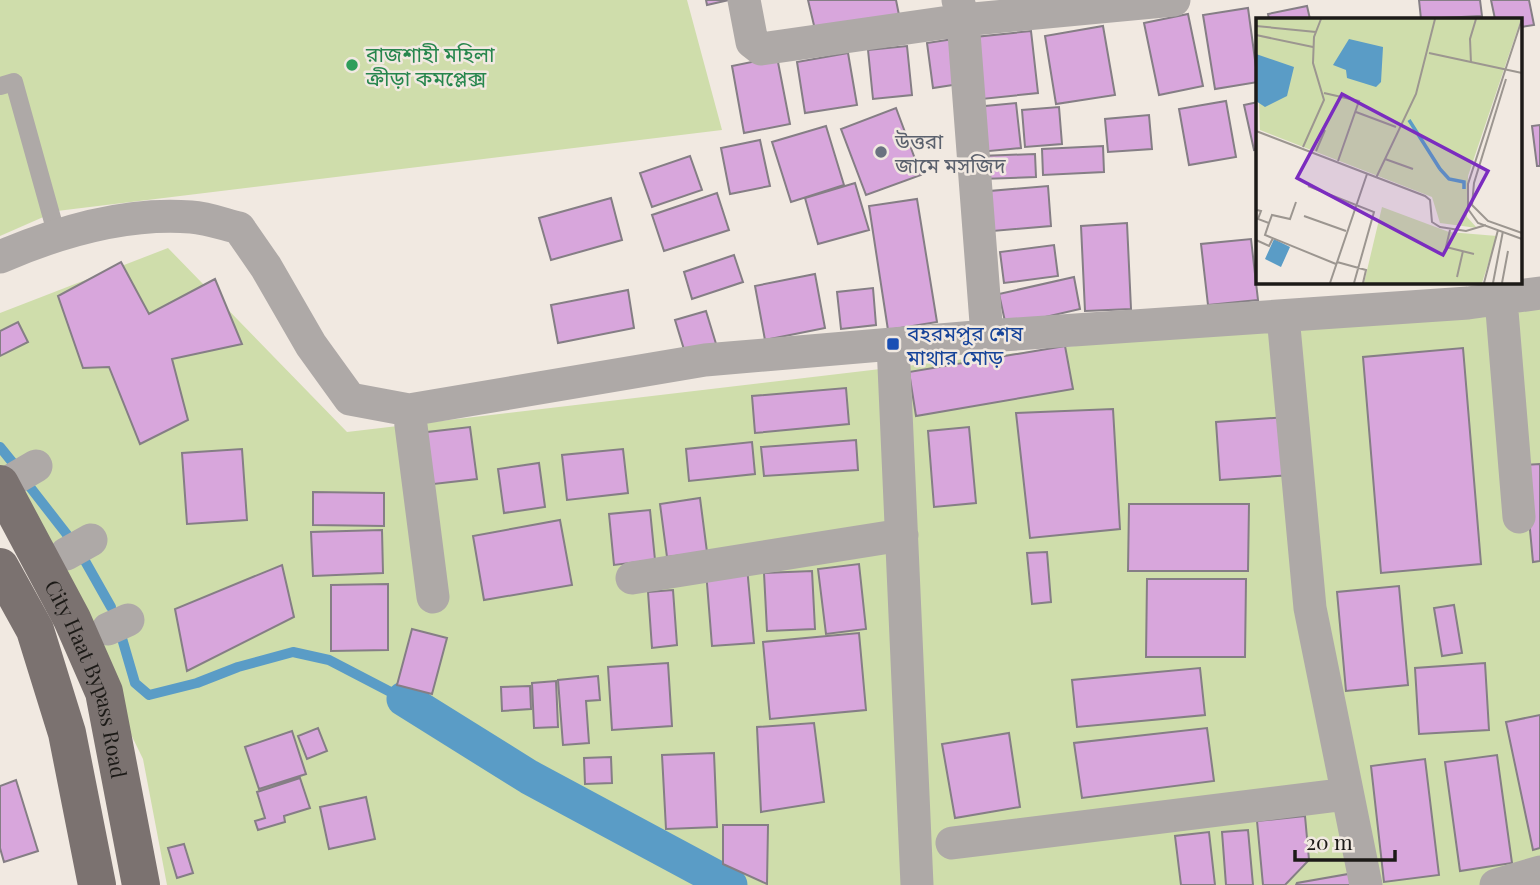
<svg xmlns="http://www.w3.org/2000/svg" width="1540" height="885" font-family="'Playfair Display','Noto Sans Bengali',serif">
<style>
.green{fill:#cfddab}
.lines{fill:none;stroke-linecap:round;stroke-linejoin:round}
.stream{stroke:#5a9cc6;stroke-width:10}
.canal{stroke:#5a9cc6;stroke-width:35}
.building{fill:#d8a6dc;stroke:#857e85;stroke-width:2}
.service{stroke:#aea9a7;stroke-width:18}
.minor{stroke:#aea9a7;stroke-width:33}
.primary{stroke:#7b7270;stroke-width:38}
.leisure-dot{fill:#2e9e5b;stroke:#f1e9e1;stroke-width:2.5}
.worship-dot{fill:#6b7280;stroke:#f1e9e1;stroke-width:2.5}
.transit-dot{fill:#1a4fb4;stroke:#f1e9e1;stroke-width:2.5}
.labels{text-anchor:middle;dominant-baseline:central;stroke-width:5;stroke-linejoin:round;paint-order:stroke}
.leisure-label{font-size:21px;fill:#27864d;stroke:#f1e9e1;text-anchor:start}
.worship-label{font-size:21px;fill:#5b616d;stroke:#f1e9e1;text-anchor:start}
.transit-label{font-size:21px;fill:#164399;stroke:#f1e9e1;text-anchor:start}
.street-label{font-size:21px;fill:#1c1a17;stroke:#f1e9e1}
.inset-river{fill:none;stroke:#5a9cc6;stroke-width:3.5}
.inset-road{fill:none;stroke:#9c9690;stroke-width:2}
.view{fill:#7b2cbf;fill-opacity:0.15;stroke:#7b2cbf;stroke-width:3.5}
.inset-edge{fill:none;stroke:#1c1a17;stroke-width:3.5}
</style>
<rect width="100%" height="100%" fill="#f1e9e1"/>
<!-- green -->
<path class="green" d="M0 0H687L722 130 57 211 0 236Z
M168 248 347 432 1540 291V885H167L143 759 0 466V313Z"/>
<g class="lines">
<!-- stream -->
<path class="stream" d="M0 447 17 468
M30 487 72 541
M85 561 111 607
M121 635 135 683 149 695 197 683 238 667 293 652 329 660 404 699"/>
<!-- canal -->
<path class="canal" d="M404 699 529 777 730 885"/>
</g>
<!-- building -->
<path class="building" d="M706 0H729L707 5Z
M808 0H896L900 20 817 38Z
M1419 0H1480L1482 16 1421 19Z
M1491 0H1529L1534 25 1521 27V19H1495Z
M1307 6 1310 19H1269L1268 14Z
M1248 8 1258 82 1215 89 1203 15Z
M1188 14 1203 86 1159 95 1144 23Z
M1103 26 1115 95 1056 104 1045 36Z
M1031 31 1038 93 982 99 975 37Z
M960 38 966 83 933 88 927 43Z
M907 46 912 95 873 99 868 50Z
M848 53 857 105 805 113 797 62Z
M777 57 790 124 744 133 732 66Z
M1226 101 1236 157 1189 165 1179 109Z
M1258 102V149L1254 150 1244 105Z
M1016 103 1021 148 979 152 975 107Z
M1059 107 1062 144 1025 147 1022 110Z
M896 108 921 175 866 195 841 129Z
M1149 115 1152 149 1108 152 1105 119Z
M1540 125V166H1537L1532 126Z
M826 126 844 185 791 202 772 142Z
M760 140 770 186 730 194 721 148Z
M1103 146 1104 172 1043 175 1042 149Z
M1035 154 1036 177 981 179 980 156Z
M690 156 702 190 652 207 640 173Z
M855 183 869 230 818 244 805 198Z
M1048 186 1051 226 993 231 990 191Z
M717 193 729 230 664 251 652 215Z
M611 198 622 240 551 260 539 218Z
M917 199 937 322 888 330 869 206Z
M1127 223 1131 309 1085 311 1081 226Z
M1251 239 1258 300 1208 305 1201 244Z
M1054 245 1058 276 1004 283 1000 252Z
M734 255 743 282 692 299 684 272Z
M121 262 149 314 215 279 242 344 172 359 188 420 140 444 109 367 83 368 58 296Z
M815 274 825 328 765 340 755 286Z
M1074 277 1080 309 1006 326 999 294Z
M873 288 876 325 841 329 837 292Z
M628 290 634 328 558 343 551 305Z
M706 311 717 347 686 356 675 320Z
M18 322 28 342 0 356V331Z
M1065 346 1073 389 916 416 909 372Z
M1463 348 1481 564 1381 573 1363 357Z
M846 388 849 424 755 433 752 396Z
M1113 409 1120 529 1030 538 1016 413Z
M1288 417 1292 475 1220 480 1216 422Z
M470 427 477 479 425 485 419 433Z
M969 427 976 503 934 507 928 431Z
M856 440 858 470 764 476 761 447Z
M752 442 755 474 689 481 686 449Z
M242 449 247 520 187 524 182 453Z
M623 449 628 493 567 500 562 455Z
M539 463 545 507 504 513 498 469Z
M1540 464V561L1533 562 1524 465Z
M313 492 384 493V526L313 525Z
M700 498 707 552 667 557 660 504Z
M1129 504H1249L1248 571H1128Z
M650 510 655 560 614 565 609 514Z
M560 520 572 585 484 600 473 536Z
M382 530 383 573 313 576 311 532Z
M1047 552 1051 602 1032 604 1027 553Z
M859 564 866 629 826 634 818 569Z
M282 565 294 617 187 671 175 609Z
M747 567 754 643 712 646 706 571Z
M812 571 815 629 767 631 764 573Z
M1147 579H1246L1245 657H1146Z
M388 584V650L331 651V585Z
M1399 586 1408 685 1346 691 1337 592Z
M673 590 677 645 652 648 648 592Z
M1454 605 1462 653 1442 656 1434 608Z
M412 629 447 638 432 694 397 685Z
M859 633 866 710 770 719 763 642Z
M668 663 672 726 612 730 608 667Z
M1485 663 1489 730 1419 734 1415 668Z
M1200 668 1205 715 1077 727 1072 680Z
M598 676 600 700 586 701 589 743 563 745 558 680Z
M556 681 558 727 534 728 532 683Z
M530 686 531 709 502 711 501 687Z
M1540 715V848L1533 850 1506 722Z
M814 723 824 802 761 812 757 727Z
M318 728 327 751 307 759 298 736Z
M1207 728 1214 781 1082 798 1074 743Z
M292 731 306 774 259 789 245 747Z
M1009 733 1020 807 955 818 942 744Z
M714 753 717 827 666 829 662 755Z
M1497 755 1512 863 1460 871 1445 762Z
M611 757 612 783 585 784 584 758Z
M1425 759 1439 875 1384 882 1371 766Z
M300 778 310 808 284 816 285 822 258 830 255 821 265 818 257 792Z
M16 780 38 851 4 862 0 848V786Z
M366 797 375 839 329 849 320 807Z
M1305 816 1309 860 1285 885H1263L1257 821Z
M723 825H768L767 884 723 864Z
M1248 830 1253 885H1226L1222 832Z
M1209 832 1215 885H1181L1175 836Z
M184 844 193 873 177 878 168 848Z
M1354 873 1356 885H1296L1297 883Z"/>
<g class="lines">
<!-- service -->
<path class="service" d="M0 86 14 82 57 236"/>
<!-- minor -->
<path class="minor" d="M744 0 752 42 761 49 963 20 1174 0
M958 0 963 20 987 336
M0 257C58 232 127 212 191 217 207 218 223 224 239 228L266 267 311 345 350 399 409 410 705 360 987 336 1468 303 1540 293
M1501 299 1519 517
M1283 316 1310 608 1366 885
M893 344 917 885
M409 410 433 597
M12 480 36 466
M66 554 91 540
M632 578 902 535
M108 629 128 620
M952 843 1347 794
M1496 885 1540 872"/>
<!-- primary -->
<g class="primary">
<path id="s1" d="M0 484 72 619 104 692 141 885"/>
<path d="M0 567 35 630 67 733 97 885"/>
</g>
</g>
<!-- markers -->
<circle class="leisure-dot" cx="352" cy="65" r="7"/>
<circle class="worship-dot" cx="881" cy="152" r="7"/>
<rect class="transit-dot" x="886" y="337" width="14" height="14" rx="3.5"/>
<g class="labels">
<!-- leisure labels -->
<g class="leisure-label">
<text x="366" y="53">রাজশাহী মহিলা<tspan x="366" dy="24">ক্রীড়া কমপ্লেক্স</tspan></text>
</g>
<!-- worship labels -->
<g class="worship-label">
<text x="895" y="140">উত্তরা<tspan x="895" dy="24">জামে মসজিদ</tspan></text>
</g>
<!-- transit labels -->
<g class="transit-label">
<text x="907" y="332">বহরমপুর শেষ<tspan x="907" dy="24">মাথার মোড়</tspan></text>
</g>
<!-- street labels -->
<g class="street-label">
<text stroke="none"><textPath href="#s1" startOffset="215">City Haat Bypass Road</textPath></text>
</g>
</g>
<!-- overview -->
<g transform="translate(1256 18)">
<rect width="266" height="266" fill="#f1e9e1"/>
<path d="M0 1H265L212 158 211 199 221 210 184 205 176 179 4 112ZM126 189 193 214 241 218 226 265H108Z" fill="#cfddab"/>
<path d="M93 21 127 29 125 64 120 69 91 60 90 52 77 47ZM0 36 38 49 31 78 9 89 0 83ZM18 221 34 229 25 249 9 241Z" fill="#5a9cc6"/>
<path class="inset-river" d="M153 102 184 151M184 151 193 161 208 164V171"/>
<path class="inset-road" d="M266 1 212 166V191L222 205 266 221M0 8 60 14M0 17 57 29M173 35 266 55M215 45 214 21 220 1M250 61 218 165 216 187 232 203 266 215M68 75 103 83 82 143M100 94 140 109M0 113 169 178 174 182 176 204 184 209 210 213 230 207M47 129 68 82 57 45 58 19 65 1M60 133 69 112M129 141 157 151M120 160 160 76 179 1M52 168 118 194 98 265M1 192 5 193 2 201 13 205 9 217 80 246M48 198 90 213M13 205 16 197 34 201 40 184M194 212 190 229 218 236M0 222 13 228 17 220M81 244 110 252 107 265M201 259 207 233M74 265 111 156M228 265 242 212M237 265 247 213M246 265 252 233"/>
<path class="view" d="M86 76 232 153 187 237 41 160Z"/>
<rect width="266" height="266" class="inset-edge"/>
</g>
<!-- scale -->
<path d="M1295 850v10h100v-10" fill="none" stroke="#1c1a17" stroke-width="3.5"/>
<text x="1306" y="850" font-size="21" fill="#1c1a17" stroke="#f1e9e1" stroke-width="5" paint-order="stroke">20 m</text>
</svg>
